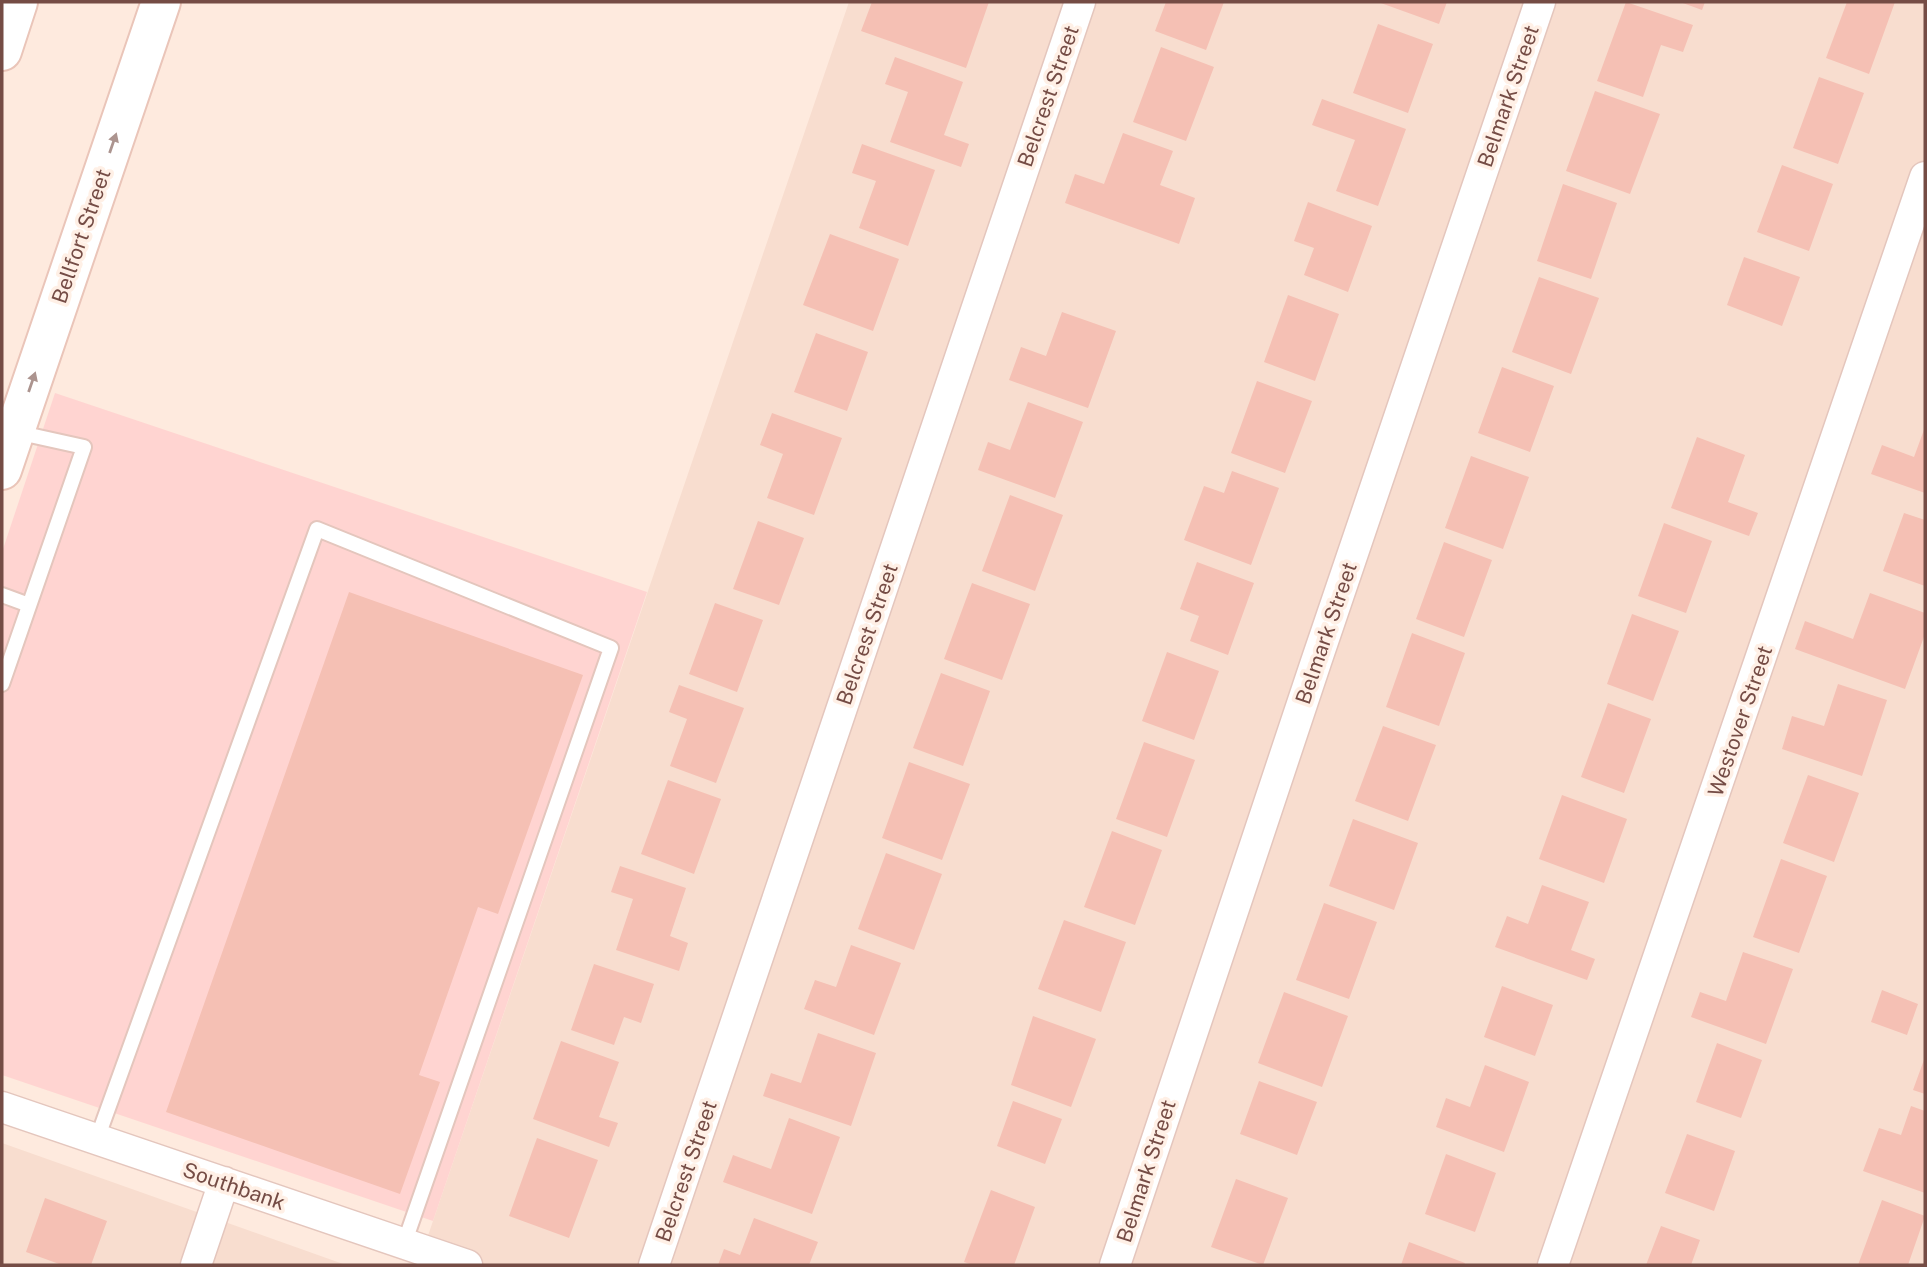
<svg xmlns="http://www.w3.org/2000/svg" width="1927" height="1267" font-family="'Public Sans',sans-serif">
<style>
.residential{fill:#f8ddcf}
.commercial{fill:#ffd4d1}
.building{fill:#f5c0b4}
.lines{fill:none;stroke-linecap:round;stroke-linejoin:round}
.lane-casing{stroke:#e4c6bd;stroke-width:18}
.street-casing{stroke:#e4c6bd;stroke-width:33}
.secondary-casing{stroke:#eac5b9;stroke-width:42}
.lane{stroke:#fff;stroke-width:14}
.street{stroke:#fff;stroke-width:30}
.secondary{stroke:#fff;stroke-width:38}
.oneway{fill:#ac948f}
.labels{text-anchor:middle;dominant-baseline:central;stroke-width:7;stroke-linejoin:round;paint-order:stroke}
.street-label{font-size:21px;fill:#754c45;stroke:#fff0e6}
</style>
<rect width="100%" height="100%" fill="#feeade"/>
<!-- residential -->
<path class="residential" d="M849 2H1925V1265H418Z
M2 1143 346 1265H2Z"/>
<!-- commercial -->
<path class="commercial" d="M55 393 647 592 433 1221 2 1075V552Z"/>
<!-- building -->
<path class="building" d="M872 2H989L966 68 861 31Z
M1166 2H1224L1206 50 1155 31Z
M1378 2H1447L1439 24Z
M1626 2 1693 25 1683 52 1661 45 1643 97 1597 81Z
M1680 2H1705L1702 10Z
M1847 2H1895L1869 74 1826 58Z
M1378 24 1433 44 1408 113 1353 93Z
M1161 47 1214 67 1186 141 1133 122Z
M895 57 963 82 944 135 969 144 961 167 890 142 908 92 885 84Z
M1819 77 1864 93 1838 164 1793 148Z
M1595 91 1660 114 1630 194 1566 171Z
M1322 99 1406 129 1378 206 1336 191 1355 140 1312 125Z
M1123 133 1173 151 1160 185 1195 198 1179 244 1065 203 1075 174 1104 184Z
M862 144 935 170 908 246 859 228 876 181 852 173Z
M1782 165 1833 184 1809 251 1757 232Z
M1563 184 1617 203 1591 279 1537 261Z
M1308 202 1372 226 1348 292 1304 275 1314 248 1294 241Z
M830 234 899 259 873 331 803 305Z
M1744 257 1800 277 1782 326 1727 305Z
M1539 277 1599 298 1571 374 1512 352Z
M1288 295 1339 314 1315 381 1264 362Z
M1062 312 1116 331 1088 408 1009 380 1021 347 1046 356Z
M816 333 868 352 847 411 794 392Z
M1502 367 1554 386 1530 452 1478 433Z
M1257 381 1312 401 1285 473 1231 453Z
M1028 402 1083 422 1055 498 978 470 988 442 1010 450Z
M772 413 842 438 814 515 767 498 783 454 760 445Z
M1925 427V493L1871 474 1882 445 1914 457Z
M1697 437 1745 455 1728 502 1758 513 1749 536 1671 508Z
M1471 456 1529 477 1503 549 1445 528Z
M1232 471 1279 488 1251 565 1184 540 1204 486 1224 493Z
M1010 495 1063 515 1035 591 982 571Z
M1904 513 1925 520V586L1883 571Z
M758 521 804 538 779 605 733 589Z
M1664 523 1712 541 1686 613 1638 596Z
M1444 542 1492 560 1464 637 1416 619Z
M1197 562 1254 583 1228 655 1190 641 1199 616 1180 609Z
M972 583 1030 604 1002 680 944 659Z
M349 592 583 675 498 914 478 907 419 1075 440 1082 400 1194 166 1112Z
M1870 593 1925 613V634L1905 689 1795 649 1805 621 1853 639Z
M715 603 763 620 737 692 689 674Z
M1632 614 1679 631 1653 701 1607 684Z
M1412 633 1465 653 1439 726 1386 707Z
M1167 652 1219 671 1194 740 1142 721Z
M941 673 990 691 963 766 913 748Z
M1838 684 1887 700 1862 776 1782 749 1792 716 1824 726Z
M679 685 744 708 716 783 670 766 687 719 669 712Z
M1608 703 1651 719 1624 793 1581 777Z
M1383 726 1436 745 1408 821 1355 801Z
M1144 742 1195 760 1167 837 1116 819Z
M909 762 970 784 942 860 882 838Z
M1808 775 1859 793 1834 862 1783 843Z
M668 780 721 799 694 874 641 854Z
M1562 795 1627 819 1604 883 1539 859Z
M1353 819 1418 843 1394 910 1329 886Z
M1112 831 1162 850 1135 925 1084 907Z
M886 853 942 874 914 950 858 929Z
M1781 859 1827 876 1799 953 1753 937Z
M620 866 686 888 670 936 688 943 679 971 616 950 633 899 611 892Z
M1542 885 1589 902 1571 950 1595 959 1587 980 1495 947 1507 916 1528 924Z
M1324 903 1377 922 1349 999 1296 980Z
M1064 920 1126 942 1101 1012 1038 989Z
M851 945 901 963 874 1035 804 1009 815 980 836 987Z
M1743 952 1793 969 1766 1044 1691 1017 1700 992 1726 1001Z
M594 964 654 984 641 1023 624 1017 614 1045 571 1030Z
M1502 986 1553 1005 1535 1056 1484 1037Z
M1882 990 1918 1004 1907 1035 1871 1022Z
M1284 992 1348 1016 1322 1087 1258 1063Z
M1033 1016 1096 1039 1071 1107 1011 1085Z
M818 1033 876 1053 851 1126 763 1096 771 1073 801 1083Z
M561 1041 619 1062 599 1117 618 1123 609 1147 533 1119Z
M1717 1043 1762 1060 1741 1118 1696 1102Z
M1925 1057V1094L1913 1090Z
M1485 1065 1529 1082 1504 1152 1436 1127 1446 1098 1470 1107Z
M1259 1081 1317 1102 1297 1155 1240 1134Z
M1013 1101 1062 1119 1045 1164 997 1146Z
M1911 1106 1925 1111V1193L1863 1171 1879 1128 1901 1135Z
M789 1118 840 1137 812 1214 723 1182 733 1155 771 1169Z
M1687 1134 1735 1151 1714 1211 1665 1193Z
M537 1138 598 1160 569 1238 509 1216Z
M1446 1154 1496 1173 1475 1232 1425 1214Z
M1236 1179 1288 1198 1263 1265 1211 1247Z
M991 1190 1035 1207 1014 1265H973L964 1262Z
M45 1198 107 1221 91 1265H62L26 1252Z
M1882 1200 1925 1216 1908 1265H1858Z
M754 1218 818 1242 809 1265H718L724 1249 740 1255Z
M1661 1226 1700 1240 1691 1265H1646Z
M1409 1242 1465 1263 1464 1265H1401Z"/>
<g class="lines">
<!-- lane casing -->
<g class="lane-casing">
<path id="lane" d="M2 595 29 605
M2 684 84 447 16 432
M97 1139 317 529 611 648 404 1244"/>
</g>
<!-- street casing -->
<g class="street-casing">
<path id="street" d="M2 1107 467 1265
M196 1265 224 1182
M654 1265 1080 2
M1115 1265 1316 662 1540 2
M1553 1265 1925 177"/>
</g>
<!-- secondary casing -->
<g class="secondary-casing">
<path id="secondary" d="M2 51 18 2
M2 470 161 2"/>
</g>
<!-- lane -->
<use href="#lane" class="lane"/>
<!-- street -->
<use href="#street" class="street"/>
<!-- secondary -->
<use href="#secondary" class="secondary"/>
</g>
<!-- one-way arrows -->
<defs><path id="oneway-solid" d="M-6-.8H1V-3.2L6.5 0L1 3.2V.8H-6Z" transform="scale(1.75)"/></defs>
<g class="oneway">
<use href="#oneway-solid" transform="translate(113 143) rotate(-71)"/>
<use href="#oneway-solid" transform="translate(32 382) rotate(-71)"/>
</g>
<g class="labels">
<!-- street labels -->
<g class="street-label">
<text transform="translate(1048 96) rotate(-71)">Belcrest Street</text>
<text transform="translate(1508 96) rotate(-71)">Belmark Street</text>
<text transform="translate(81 236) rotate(-71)">Bellfort Street</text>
<text transform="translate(1326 633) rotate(-71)">Belmark Street</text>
<text transform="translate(867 634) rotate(-71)">Belcrest Street</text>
<text transform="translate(1740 721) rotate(-71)">Westover Street</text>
<text transform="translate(686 1171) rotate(-71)">Belcrest Street</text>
<text transform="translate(1146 1171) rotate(-72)">Belmark Street</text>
<text transform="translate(234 1186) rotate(19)">Southbank</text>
</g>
</g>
<!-- border -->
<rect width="1927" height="1267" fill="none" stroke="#754c45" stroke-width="7"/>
</svg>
